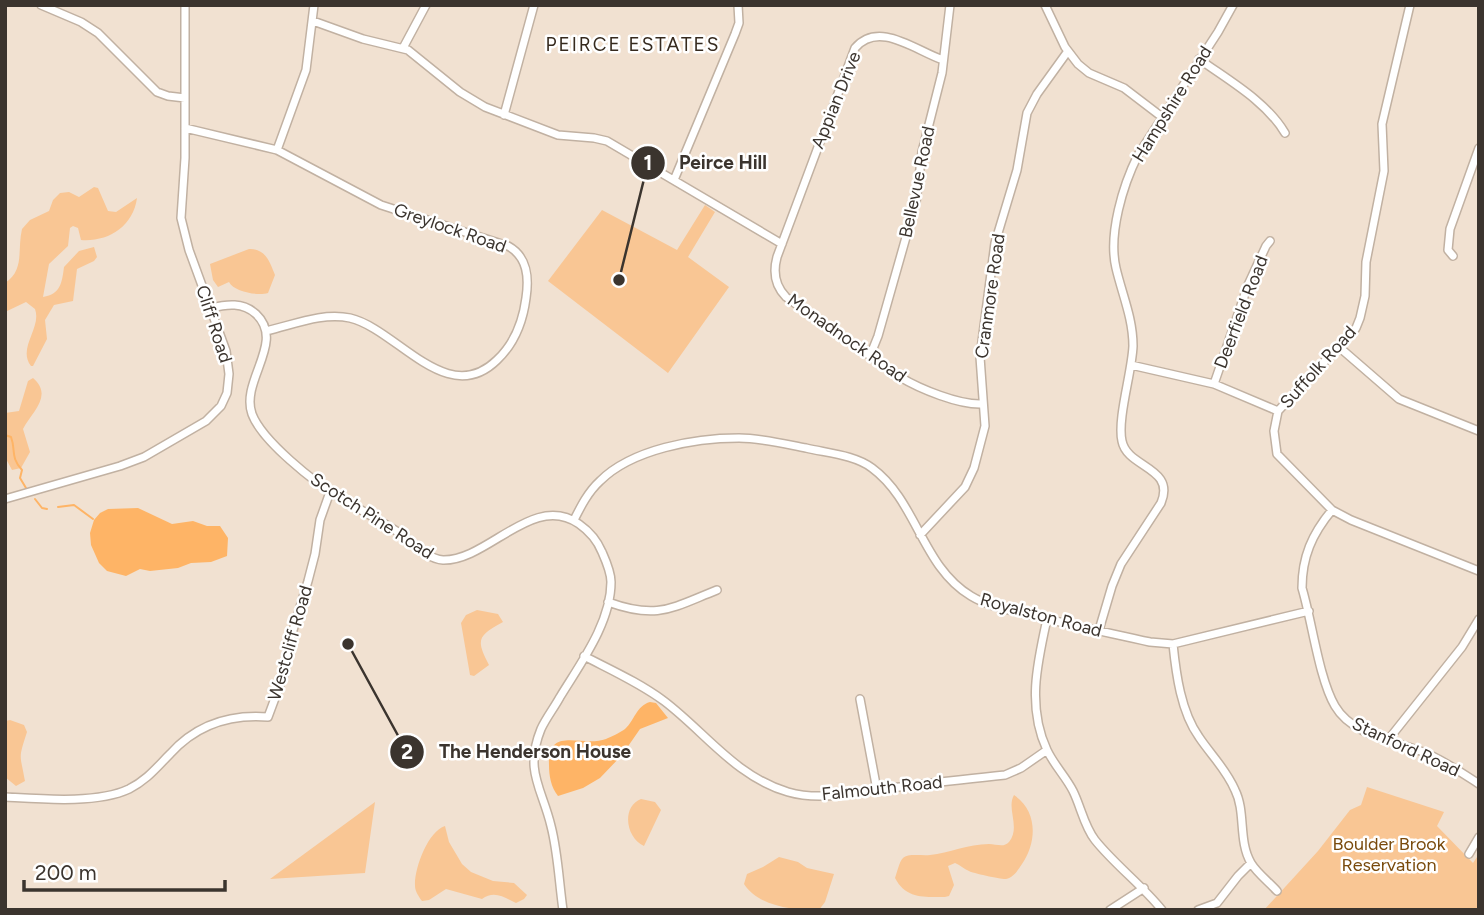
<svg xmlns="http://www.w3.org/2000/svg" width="1484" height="915" font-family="Figtree,sans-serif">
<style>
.green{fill:#f9c694}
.water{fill:#feb466}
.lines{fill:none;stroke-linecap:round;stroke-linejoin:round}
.stream{stroke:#feb466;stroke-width:2}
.minor-casing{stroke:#c1b1a2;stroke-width:10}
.minor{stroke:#fff;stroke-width:7}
.labels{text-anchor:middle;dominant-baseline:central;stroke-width:5;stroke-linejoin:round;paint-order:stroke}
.street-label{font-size:18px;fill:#3b342e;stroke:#fff}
.park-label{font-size:18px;fill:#794a0c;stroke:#fff}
.neighbourhood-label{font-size:19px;letter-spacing:2px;fill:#362a1e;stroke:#fff}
.leader{fill:none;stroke:#3b342e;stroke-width:2.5}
.callout-dot{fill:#3b342e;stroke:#fff;stroke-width:2.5}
.mark-label{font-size:21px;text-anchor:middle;font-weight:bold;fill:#fff}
.callout-label{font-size:19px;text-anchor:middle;font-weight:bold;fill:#3b342e;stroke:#fff;stroke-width:5;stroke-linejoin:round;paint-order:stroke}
</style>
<rect width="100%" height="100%" fill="#f1e1d1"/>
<!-- green -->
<path class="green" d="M94 187 98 188 108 211 116 212 137 198C133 227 108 242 81 240L78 228 73 226 70 228 68 246 49 264 43 297C61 294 62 282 64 267L79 251 94 247 97 257 94 261 77 269 73 301 54 305 45 320 47 339 33 366H31C17 348 42 328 35 309L26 302 5 312V283C25 270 17 250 22 229L30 220 49 211 53 200 60 193 69 192 79 197Z
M705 205 715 212 688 257 729 287 668 373 548 281 602 210 677 250Z
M249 249C265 248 270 262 275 275L268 293C258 296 234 292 229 282L218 287 213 280 210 264Z
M33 378C54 396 31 413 23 429L30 452 21 468 12 470 5 457V413L19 411 28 381Z
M477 610 498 614 503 622C477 636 476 640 489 665L474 676 470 675 469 669 461 623 466 615Z
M10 720 24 725 27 732C18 760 20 753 25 781L16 786 5 777V721Z
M1367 787 1444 812 1437 826 1473 863 1479 854V910H1264L1318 851 1350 810 1361 805Z
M1014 795C1038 811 1037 842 1022 864 1018 870 1014 877 1006 879 1004 880 972 873 969 871 964 869 960 865 955 863L948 866 954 885 949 896 945 897C924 897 906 899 895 878 897 873 899 862 903 858 908 853 922 856 930 855 949 853 968 844 989 844 996 844 1004 848 1009 842 1021 827 1006 809 1014 795Z
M641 799 655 802 661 810 644 846C626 838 621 807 641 799Z
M375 802 365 873 270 879Z
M445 826 449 842 462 864 471 872 493 881 514 883 527 895 524 899 516 903C504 897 494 890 482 899L446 889 429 900 422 901C419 897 415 891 415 886 414 869 428 831 445 826Z
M779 857 798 862 807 868 834 874 825 902 819 910C794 910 759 907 744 884L747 874 763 867Z"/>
<!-- water -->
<path class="water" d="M138 508 172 524 193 521 207 526H220L228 538 227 556 211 562 191 563 178 568 150 571 140 569 126 576 107 571 99 563 91 545 90 533 94 520 100 513 108 509Z
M650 702 656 703 668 718 640 729 622 755 600 778 583 788 558 796C551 787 549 776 549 765 547 725 583 748 606 739 611 737 621 732 625 729 635 720 636 706 650 702Z"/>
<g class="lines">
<!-- stream -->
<path class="stream" d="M5 435 11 437C16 450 10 457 22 470L20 478 26 488
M35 499 42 508 47 509
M58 507 74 505 93 519"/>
<!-- minor casing -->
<g class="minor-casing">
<path id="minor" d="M41 5 81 22 98 33 157 92 168 96 185 98
M1045 5 1065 47 1078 64 1089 73 1124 88 1162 117
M1410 5 1382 124 1384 171 1366 262 1365 296 1360 318 1356 328 1278 411 1274 431 1277 454 1332 510 1351 520 1479 571
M313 21 363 39 408 50 460 92 485 107 558 135 594 138 607 141 782 244
M403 48 426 5
M1199 59C1228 80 1266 101 1285 133
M943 60C916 51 879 20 855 48L777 257C773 272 775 286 786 297L900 377C920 389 959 405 982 404
M504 115 534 5
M185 128 277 150 381 205 508 246C528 257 529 278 526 298 523 321 514 344 497 360 447 409 397 329 350 318 322 312 293 325 266 331
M277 150 306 70 314 5
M674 180 735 34 739 23 738 5
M1453 256 1448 250 1450 229 1479 148
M211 308C227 304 243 302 256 314 286 342 240 381 252 414 262 441 315 483 339 497 359 509 379 520 398 532 412 541 426 559 443 560 488 561 533 492 579 524 589 531 597 540 602 552 606 561 611 572 611 582 611 623 580 664 560 697 554 708 546 718 541 729 524 771 542 788 551 826 558 853 559 882 563 910
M1339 347 1399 399 1479 431
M870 356 878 336 916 202 922 152 942 73 950 5
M1131 365 1214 384 1278 411
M1214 384 1248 285 1266 246 1270 241
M5 499 120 466 144 457 206 421 221 406 227 393 229 374 226 351 189 250 181 218 185 158V5
M1332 510C1312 534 1302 557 1302 588 1312 621 1319 679 1335 706 1353 737 1398 741 1428 754 1446 762 1462 773 1479 784
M574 520C581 506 588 492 600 481 632 449 695 438 739 438 760 438 785 444 806 448 827 453 855 455 872 468 917 501 922 567 971 596 989 607 1011 610 1031 615 1070 625 1110 633 1150 642L1173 644 1309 611
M920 535 965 487 974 468 985 426 980 357 995 243 1017 170 1027 113 1037 94 1068 51
M608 602C658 620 671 608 717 590
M1047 619C1037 664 1027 707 1047 750 1054 765 1066 777 1073 791 1081 807 1084 826 1095 840 1115 865 1142 885 1162 910
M1099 630 1112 586 1121 564 1161 503C1176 467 1127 468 1122 441 1117 419 1132 372 1133 346 1133 318 1122 294 1116 268 1108 234 1123 185 1138 155L1218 32 1233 5
M1173 644C1176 674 1181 712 1199 737 1211 755 1226 769 1235 790 1246 812 1238 841 1251 863 1257 873 1269 882 1277 891
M584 656C611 670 640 683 664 701 705 732 736 777 788 792 819 801 851 793 883 789 924 784 964 779 1005 775L1021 768 1047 750
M860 699 877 790
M1388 740 1462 647 1479 619
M5 797C41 799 97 804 129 789 147 780 157 767 170 754 196 725 230 714 268 717L284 674 290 640 308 581 315 554 320 520 330 492
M1469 854 1479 837
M1110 910 1144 888
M1198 910 1217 903 1238 876 1251 863"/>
</g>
<!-- minor -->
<use href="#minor" class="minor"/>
</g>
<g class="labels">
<!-- street labels -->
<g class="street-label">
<text transform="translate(836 100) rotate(-68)">Appian Drive</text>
<text transform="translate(1172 104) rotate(-58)">Hampshire Road</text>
<text transform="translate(917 182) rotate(-78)">Bellevue Road</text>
<text transform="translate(450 228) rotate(19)">Greylock Road</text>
<text transform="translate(990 296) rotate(-82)">Cranmore Road</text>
<text transform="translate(1241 312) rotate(-69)">Deerfield Road</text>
<text transform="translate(214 324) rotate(72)">Cliff Road</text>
<text transform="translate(847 338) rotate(35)">Monadnock Road</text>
<text transform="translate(1318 367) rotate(-48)">Suffolk Road</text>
<text transform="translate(372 516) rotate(33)">Scotch Pine Road</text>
<text transform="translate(1041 615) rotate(15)">Royalston Road</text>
<text transform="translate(290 643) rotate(-74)">Westcliff Road</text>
<text transform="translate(1406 747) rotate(25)">Stanford Road</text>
<text transform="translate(882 788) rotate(-6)">Falmouth Road</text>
</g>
<!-- park labels -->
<g class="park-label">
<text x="1389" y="844">Boulder Brook<tspan x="1389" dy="21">Reservation</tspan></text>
</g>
<!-- neighbourhood labels -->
<g class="neighbourhood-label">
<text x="633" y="44">PEIRCE ESTATES</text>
</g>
</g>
<!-- callouts -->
<path class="leader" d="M619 280L648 163M348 644L407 752"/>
<g class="callout-dot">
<circle cx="619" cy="280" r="7"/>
<circle cx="348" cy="644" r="7"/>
<circle cx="648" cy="163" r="18"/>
<circle cx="407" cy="752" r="18"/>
</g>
<g class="mark-label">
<text x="648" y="170">1</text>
<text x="407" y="759">2</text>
</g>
<g class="callout-label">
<text x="723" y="169">Peirce Hill</text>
<text x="535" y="758">The Henderson House</text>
</g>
<!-- border -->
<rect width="1484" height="915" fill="none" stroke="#3b342e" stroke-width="14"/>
<!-- scale -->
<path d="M24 880v10h201v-10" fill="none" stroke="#3b342e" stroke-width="3.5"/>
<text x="35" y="880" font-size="21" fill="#3b342e" stroke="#ffffff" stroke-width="5" paint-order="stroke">200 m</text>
</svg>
